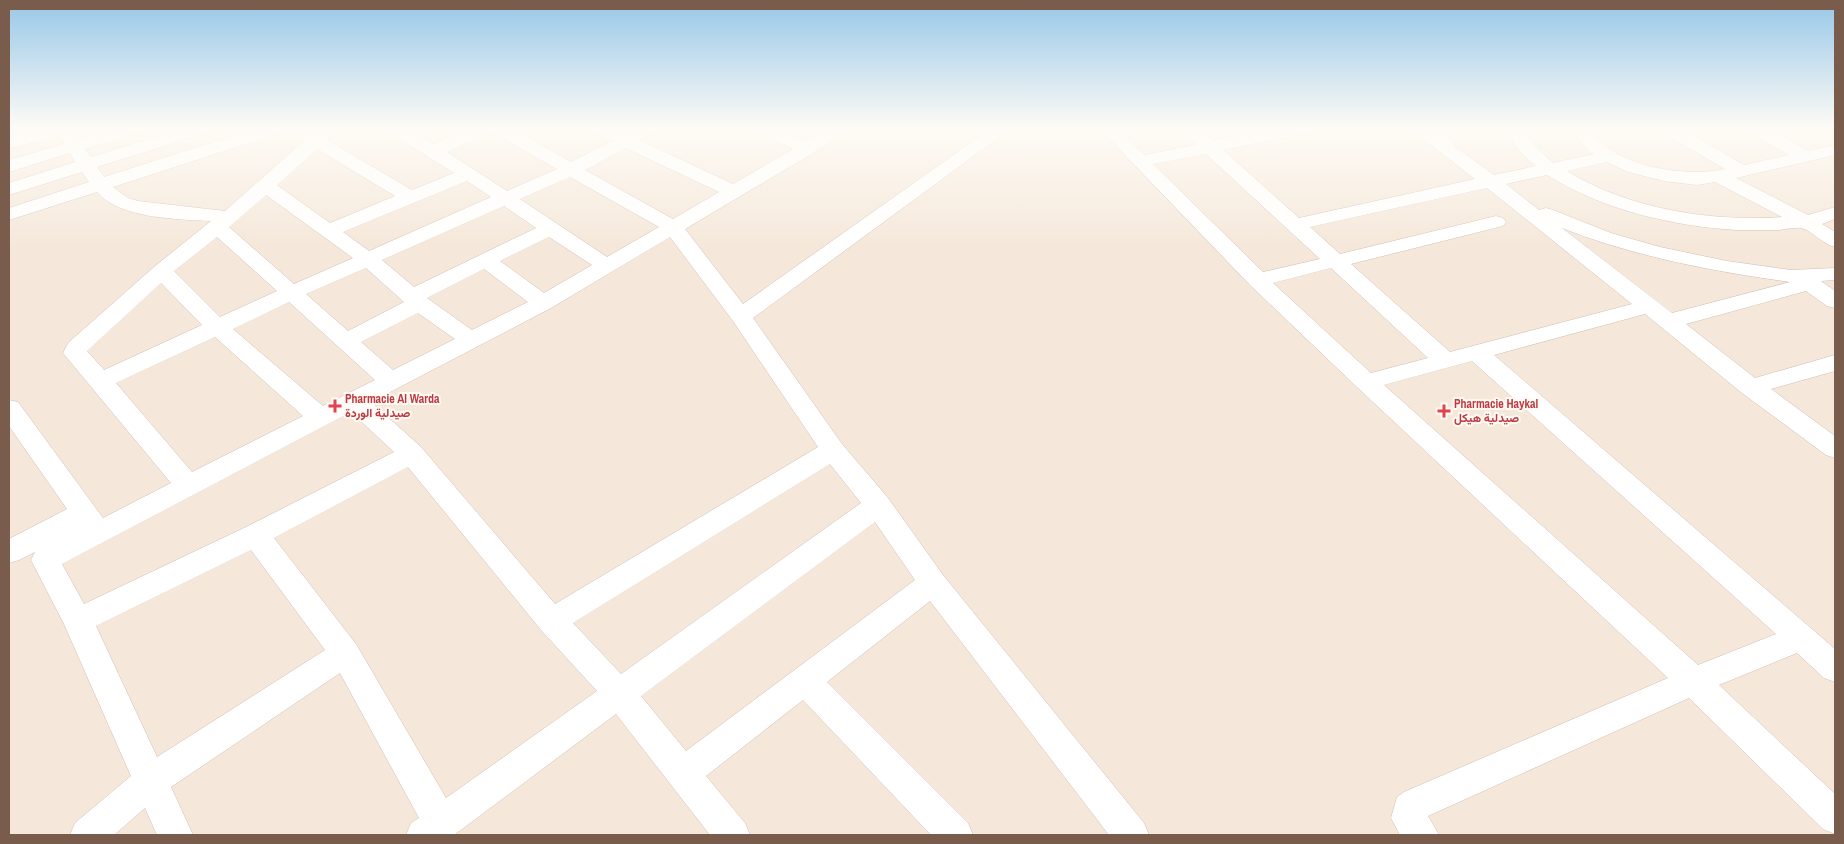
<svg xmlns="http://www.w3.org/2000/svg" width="1844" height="844" font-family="'Archivo Narrow',Vazirmatn,sans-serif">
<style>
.residential{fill:#f5e8da}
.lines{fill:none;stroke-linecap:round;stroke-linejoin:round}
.minor-casing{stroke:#d1beb0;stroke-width:1}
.minor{fill:#fff;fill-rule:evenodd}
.health-dot{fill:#e0444e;stroke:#fffaf3;stroke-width:2}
.labels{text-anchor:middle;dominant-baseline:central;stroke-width:4;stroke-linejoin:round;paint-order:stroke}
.health-label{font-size:12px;font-weight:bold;fill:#be3a42;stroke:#fffaf3;text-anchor:start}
</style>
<rect width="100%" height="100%" fill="#fdf6ec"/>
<!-- residential -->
<path class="residential" d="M9 127H1835V835H9Z"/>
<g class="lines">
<!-- minor casing -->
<g class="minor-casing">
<path id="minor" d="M46 127H75L74 130 79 139 118 127H146L144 131 85 149 91 157 186 127H214L212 131 97 167 104 177 261 127H288L286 131 113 187 128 198 138 201 225 211 305 140 294 127H312L316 131 320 127H339L327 140 412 190 454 173 387 131 385 127H406L434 144 470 127H510L571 162 612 141 591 131 589 127H612L625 134 637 127H659L657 131 639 140 733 184 793 149 755 131 753 127H776L806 142 830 127H851L813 153 685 229 743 304 993 127H1013L753 318 842 444 888 498 943 575 1144 823 1149 835H1109L930 601 827 682 968 823 973 835H931L803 700 706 776 745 823 750 835H710L616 714 454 835H406L411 823 419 818 340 673 171 787 193 835H157L145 808 114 835H70L75 823 131 776 64 624 31 560 35 552 81 529 19 560 9 563V539L67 509 9 426V400L18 402 103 518 171 483 63 353 68 343 154 267 211 221C177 219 120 219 97 192L9 220V208L89 182 82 172 9 195V183L75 162 70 153 9 172V160L64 144 59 135 9 149V138ZM490 131 557 169 507 191 447 152ZM626 148 719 192 673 219 585 170ZM317 149 395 196 330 223 277 185ZM570 177 659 227 607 257 520 199ZM467 181 491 197 369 251 343 232ZM266 195 353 258 294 284 229 227ZM504 206 536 228 414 287 382 260ZM217 237 277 291 220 317 174 271ZM549 237 592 265 544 293 500 261ZM670 237 733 321 818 447 555 604 421 447 371 402 551 308ZM366 268 404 302 348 331 306 294ZM484 269 528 302 472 330 427 298ZM161 283 202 325 104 370 87 351ZM289 302 375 380 323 406 233 329ZM418 313 455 339 393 370 361 342ZM215 337 303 416 192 472 116 383ZM351 412 394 452 246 527 84 604 62 564ZM830 464 861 503 621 674 573 623ZM408 467 541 630 597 691 446 798 356 644 274 538ZM875 522 915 580 686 751 641 696ZM251 550 325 650 157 757 96 626Z
M1098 127H1116L1144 155 1196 145 1179 127H1198L1213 141 1282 127H1318L1316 131 1310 132 1223 150 1299 218 1475 179 1408 127H1428L1431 130 1430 127H1448L1454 146 1494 175 1536 166 1520 152 1505 127H1523L1534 145 1553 163 1594 154 1581 144 1571 127H1589C1611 167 1684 178 1725 169L1660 131 1658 127H1679L1744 165 1789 155 1746 131 1744 127H1766L1808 151 1835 145V155L1736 178 1808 215 1835 207V219L1822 224 1835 232V247C1822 244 1814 232 1802 228 1796 227 1786 229 1779 230 1765 230 1751 230 1737 230 1672 226 1603 210 1547 175L1506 184 1539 210 1546 208 1553 210 1611 233 1660 247 1727 261 1791 270 1835 268V280L1821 281 1835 291V308L1827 306 1806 291 1686 324 1755 378 1835 355V371L1771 389 1835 436V458L1826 455 1742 393 1645 314 1494 355 1835 649V682L1824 678 1797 653 1719 685 1835 794V834L1823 829 1689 698 1428 816 1439 835H1400L1391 818 1397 797 1404 792 1668 678 1358 388 1250 285ZM1206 154 1320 259 1263 272 1153 164ZM1607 162 1628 172 1664 181 1697 185 1715 182 1782 217C1711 222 1628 209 1567 171ZM1487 188 1632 304 1450 352 1351 264 1503 226 1506 222 1503 218 1496 216 1340 254 1310 227ZM1562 228C1636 257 1712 271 1790 282L1672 313ZM1331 268 1428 358 1371 373 1273 283ZM1472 361 1776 634 1698 665 1384 385Z"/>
</g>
<!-- minor -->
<use href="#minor" class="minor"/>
</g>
<!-- sky -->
<linearGradient id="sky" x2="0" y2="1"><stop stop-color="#97c7e8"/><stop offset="0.52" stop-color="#fefbf6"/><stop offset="1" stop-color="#fefbf6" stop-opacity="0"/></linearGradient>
<rect width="1844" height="246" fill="url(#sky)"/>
<!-- markers -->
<g class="health-dot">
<path d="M332.5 398.5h5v5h5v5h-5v5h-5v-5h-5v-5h5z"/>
<path d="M1441.5 403.5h5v5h5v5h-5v5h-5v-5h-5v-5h5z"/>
</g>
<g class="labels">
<!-- health labels -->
<g class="health-label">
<text x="345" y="399">Pharmacie Al Warda<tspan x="345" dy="14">صيدلية الوردة</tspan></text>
<text x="1454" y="404">Pharmacie Haykal<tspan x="1454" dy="14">صيدلية هيكل</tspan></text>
</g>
</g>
<!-- border -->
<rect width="1844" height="844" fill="none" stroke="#7a5c4d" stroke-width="20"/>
</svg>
